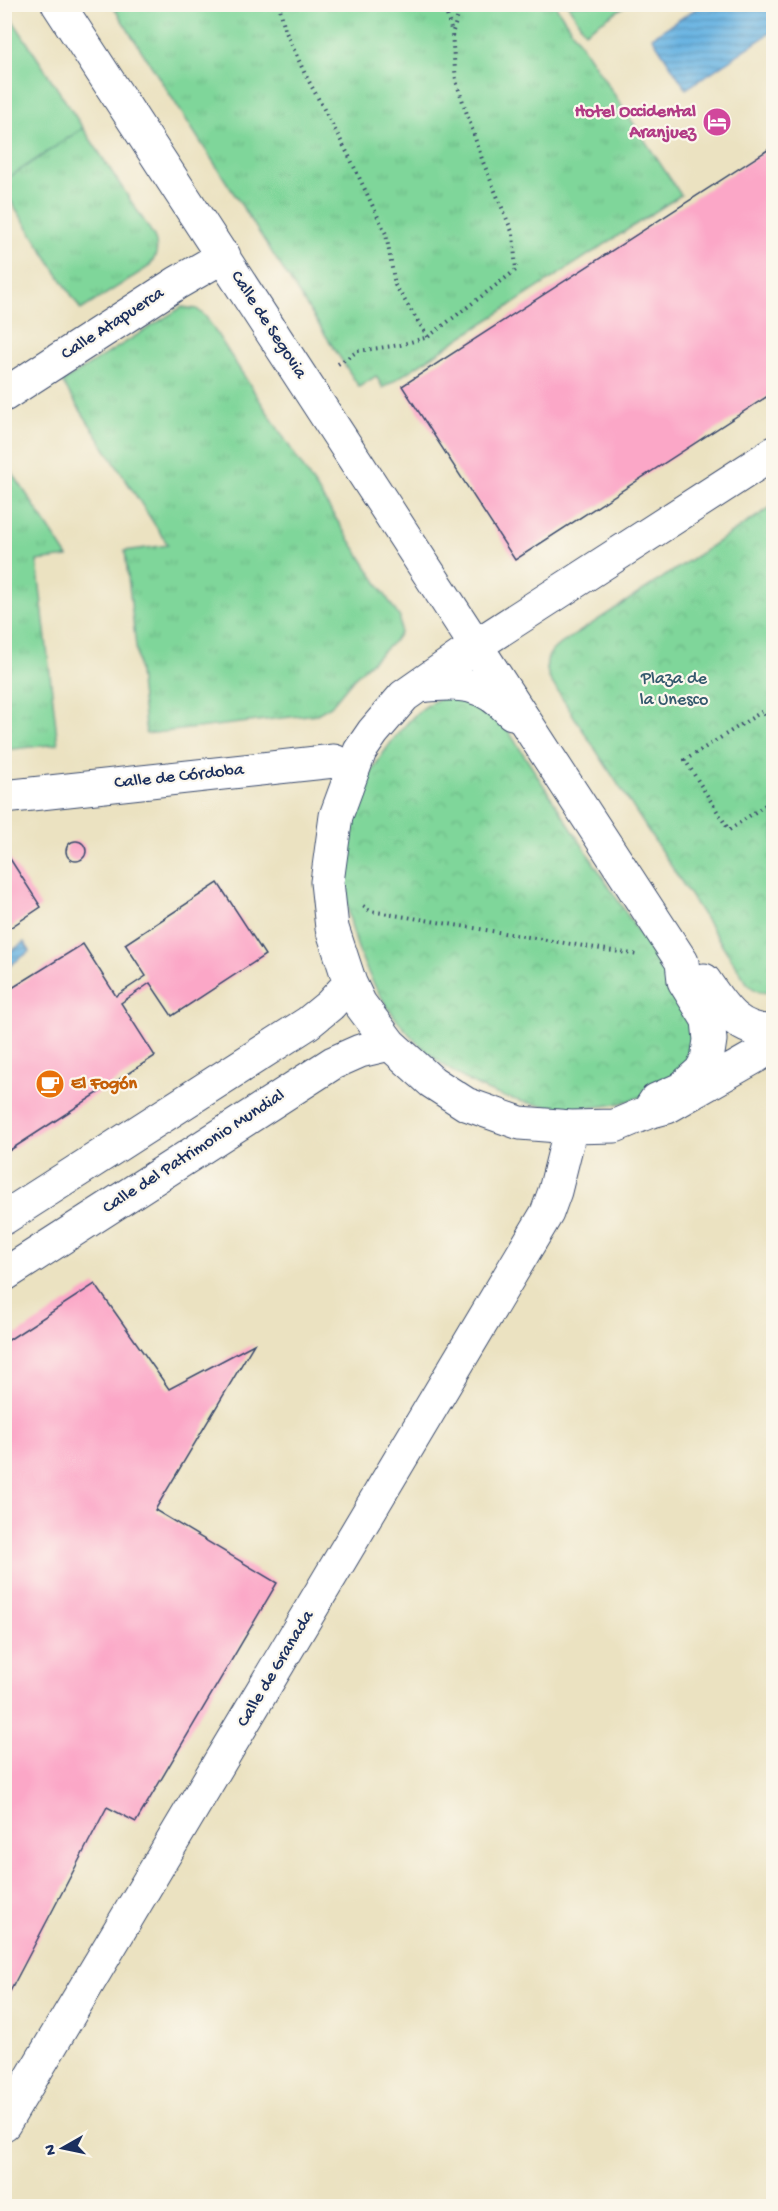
<svg xmlns="http://www.w3.org/2000/svg" width="778" height="2211" font-family="'Gochi Hand',sans-serif">
<style>
.grass{fill:url(#grass-tufts);stroke:#4d827c;stroke-width:1.5}
.park{fill:url(#park-crowns);stroke:#4d827c;stroke-width:1.5}
.pitch{fill:#7fd69a;stroke:#4d827c;stroke-width:1.5}
.water{fill:url(#water-rules);stroke:#4272a0;stroke-width:1.5}
.building{fill:#fba7c7}
.lines{fill:none;stroke-linecap:round;stroke-linejoin:round}
.minor-casing{stroke:#3a4a6d;stroke-width:35}
.path{stroke:#3a4a6d;stroke-width:4;stroke-dasharray:1.5 4.5;stroke-linecap:butt}
.minor{stroke:#fff;stroke-width:33}
.labels{text-anchor:middle;dominant-baseline:central;stroke-width:4.5;stroke-linejoin:round;paint-order:stroke}
.hotel-label{font-size:18px;font-weight:bold;fill:#b23c85;stroke:#fbf7ec;text-anchor:end}
.street-label{font-size:18px;fill:#1b2f5e;stroke:#fbf7ec}
.park-label{font-size:18px;fill:#34596d;stroke:#fbf7ec}
.food-label{font-size:18px;font-weight:bold;fill:#c56008;stroke:#fbf7ec;text-anchor:start}
</style>
<defs>
<pattern id="grass-tufts" width="24" height="20" patternUnits="userSpaceOnUse" patternTransform="scale(1.5)"><rect width="24" height="20" fill="#7fd69a"/><path d="M3 7l-1-3M5 7V3M7 7l1-3M15 17l-1-3M17 17v-4M19 17l1-3" fill="none" stroke="#6db887"/></pattern>
<pattern id="park-crowns" width="20" height="18" patternUnits="userSpaceOnUse" patternTransform="scale(1.5)"><rect width="20" height="18" fill="#7fd69a"/><path d="M2 6a3 3 0 1 1 6 0M12 15a3 3 0 1 1 6 0" fill="none" stroke="#6db887"/></pattern>
<pattern id="water-rules" width="6" height="5" patternUnits="userSpaceOnUse" patternTransform="scale(1.5)"><rect width="6" height="5" fill="#69b4e2"/><path d="M0 2.5h6" fill="none" stroke="#5693ba"/></pattern>
</defs>
<rect width="100%" height="100%" fill="#fbf7ec"/>
<filter id="ink" filterUnits="userSpaceOnUse"><feTurbulence type="fractalNoise" baseFrequency=".0167" numOctaves="2"/><feDisplacementMap in="SourceGraphic" scale="12" xChannelSelector="R" yChannelSelector="G"/><feConvolveMatrix kernelMatrix="1 2 1 2 8 2 1 2 1" color-interpolation-filters="sRGB"/></filter>
<filter id="wash" filterUnits="userSpaceOnUse"><feTurbulence type="fractalNoise" baseFrequency=".008" numOctaves="4" result="noise"/><feDisplacementMap in="SourceGraphic" scale="24" xChannelSelector="R" yChannelSelector="G"/><feGaussianBlur stdDeviation="1.35" result="paint"/><feColorMatrix in="noise" values="0 0 0 0 0 0 0 0 0 0 0 0 0 0 0 0 0 1.4 0 .05"/><feComposite in="paint" operator="in"/></filter>
<g filter="url(#wash)">
<rect width="100%" height="100%" fill="#ebe2c1"/>
<!-- grass -->
<path class="grass" d="M112 5H555L681 195 383 388 376 376 359 387Z
M83 128 154 236C159 249 157 258 147 268L81 310 5 192V180Z
M182 307 197 309 206 317 400 618V633L395 640 354 678 331 706 317 714 146 734 125 551 168 545 62 382Z
M4 460 68 557 37 561 58 744 5 750Z"/>
<!-- park -->
<path class="park" d="M773 506 774 991C762 995 755 991 747 983L549 678C545 665 545 657 556 647Z
M464 696 500 718 694 1018V1060C680 1071 666 1086 650 1093 622 1106 588 1110 557 1107 393 1096 287 898 380 758 392 740 416 708 437 700 445 697 455 697 464 696Z"/>
<!-- pitch -->
<path class="pitch" d="M568 5H627L585 32Z
M4 7 83 128 5 180H4Z"/>
<!-- water -->
<path class="water" d="M703 4 773 5V31L686 89 652 37Z
M24 942 30 951 5 969V956Z"/>
<g id="blocks">
<!-- building -->
<path class="building" d="M774 146V392L515 560 402 386Z
M66 851a10 10 0 1 1 20 0a10 10 0 1 1-20 0Z
M5 851 41 907 5 931Z
M218 883 265 955 172 1016 150 983 121 1003 155 1056 4 1154V993L83 944 116 996 146 976 125 944Z
M95 1284 169 1389 254 1344 155 1510 277 1583 136 1822 107 1807 4 2003V1343Z"/>
</g>
</g>
<g filter="url(#ink)">
<use href="#blocks" fill-opacity="0" stroke="#3a4a6d" stroke-width="1.5"/>
<g class="lines">
<!-- minor casing -->
<g class="minor-casing">
<path id="minor" d="M58 4 682 962 684 981 708 1020 710 1040 707 1060 701 1071 692 1079 681 1089 656 1100 648 1112
M4 395 177 283 224 256
M774 453 477 645 404 696 373 732 360 751 336 816 327 882 332 928 350 983 360 1004 390 1044 432 1082 466 1104 520 1123 571 1127 615 1126 648 1112 667 1107 774 1046
M420 686C460 681 483 682 512 713
M4 797 334 761 352 770
M704 980C722 1006 737 1033 774 1031
M4 1218 308 1023 330 1005 350 983
M4 1275 333 1063 360 1051 390 1044
M4 2124 547 1213 555 1191 571 1127"/>
</g>
<!-- path -->
<path class="path" d="M279 4 285 30 305 74 348 154 386 234 395 285 428 337
M444 4 452 33
M338 364 358 351 400 345 428 337 516 270 513 234 483 162 456 81 452 34 462 4
M774 731 763 711 685 760 729 830 774 799
M363 906 370 911 638 955"/>
<!-- minor -->
<use href="#minor" class="minor"/>
</g>
</g>
<!-- icons -->
<defs>
<g id="hotel-disc" transform="scale(1.5)"><circle r="9.5" fill="#d1479c" stroke="#fbf7ec"/><path d="M-6-4.5h1.5V1H6V5H4.5V3h-9V5H-6ZM-4 0a1.8 1.8 0 1 1 3.6 0ZM.5 0V-2.5h3Q6-2.5 6 0Z" fill="#fff"/></g>
<g id="cafe-disc" transform="scale(1.5)"><circle r="9.5" fill="#e8710a" stroke="#fbf7ec"/><path d="M-5.5-4.5H6V0H3Q3 3.5 0 3.5H-2.5Q-5.5 3.5-5.5 0ZM3-3.2v2h1.7v-2ZM-6 4.5H4V6H-6Z" fill="#fff"/></g>
</defs>
<g fill-rule="evenodd">
<use href="#hotel-disc" x="717" y="122"/>
<use href="#cafe-disc" x="50" y="1084"/>
</g>
<g class="labels">
<!-- hotel labels -->
<g class="hotel-label">
<text x="696" y="112">Hotel Occidental<tspan x="696" dy="21">Aranjuez</tspan></text>
</g>
<!-- street labels -->
<g class="street-label">
<text transform="translate(113 324) rotate(-33)">Calle Atapuerca</text>
<text transform="translate(268 325) rotate(57)">Calle de Segovia</text>
<text transform="translate(179 777) rotate(-6)">Calle de Córdoba</text>
<text transform="translate(194 1152) rotate(-33)">Calle del Patrimonio Mundial</text>
<text transform="translate(276 1669) rotate(-59)">Calle de Granada</text>
</g>
<!-- park labels -->
<g class="park-label">
<text x="674" y="679">Plaza de<tspan x="674" dy="21">la Unesco</tspan></text>
</g>
<!-- food labels -->
<g class="food-label">
<text x="71" y="1084">El Fogón</text>
</g>
</g>
<!-- margin -->
<rect width="778" height="2211" fill="none" stroke="#fbf7ec" stroke-width="24"/>
<!-- north arrow -->
<g transform="translate(63 2148) rotate(261)" stroke="#fbf7ec" stroke-width="4.5" paint-order="stroke">
<path d="M0-4.5L10 22L0 15L-10 22Z" fill="#1b2f5e"/>
<text y="-9" font-size="16" font-weight="bold" text-anchor="middle" fill="#1b2f5e">N</text>
</g>
</svg>
